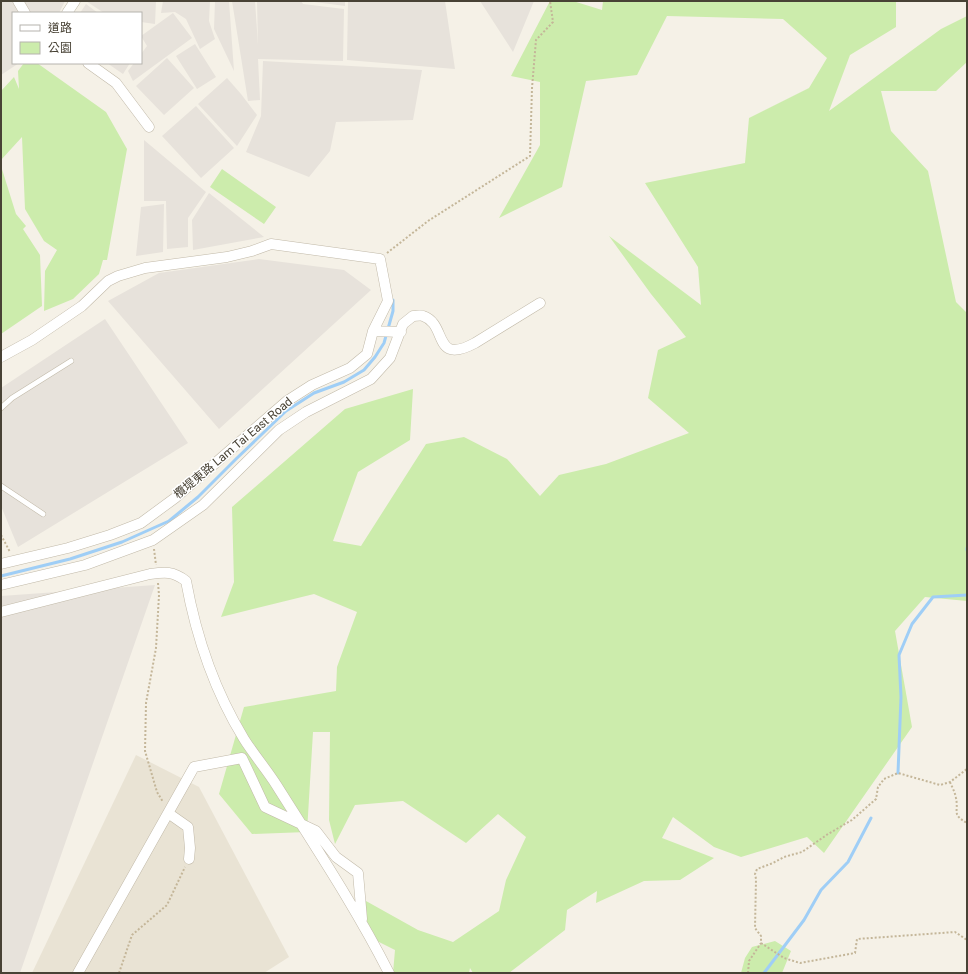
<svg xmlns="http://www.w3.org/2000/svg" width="968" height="974" font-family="Roboto,'Noto Sans TC',sans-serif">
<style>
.residential{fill:#e9e3d4}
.industrial{fill:#e7e2db}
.green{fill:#ccecac}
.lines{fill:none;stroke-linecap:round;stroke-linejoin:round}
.stream{stroke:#9fcef6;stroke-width:3}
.service-casing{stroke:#c1b9a8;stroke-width:6}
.minor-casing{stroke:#c1b9a8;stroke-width:11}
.path{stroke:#c4b699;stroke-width:2;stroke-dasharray:2 2;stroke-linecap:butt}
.service{stroke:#fff;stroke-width:5}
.minor{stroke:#fff;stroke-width:10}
.labels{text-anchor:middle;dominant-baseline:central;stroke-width:3;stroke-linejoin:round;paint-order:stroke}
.street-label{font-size:12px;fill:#484235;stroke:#fff}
</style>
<rect width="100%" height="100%" fill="#f5f1e7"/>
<!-- residential -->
<path class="residential" d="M136 755 199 787 289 957 264 973H32Z"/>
<!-- industrial -->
<path class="industrial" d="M1 1H65L59 13H13V63H19L1 75Z
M86 1H156L155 24 141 22V13H104Z
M163 1H210L209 21 215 39 200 49 186 19 175 12 161 13Z
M215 1H229L234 71 214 29Z
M232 1H255L258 45 257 1H301L303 4 344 9 343 61 258 59 260 100 248 101Z
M307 1H345V6Z
M348 1H445L455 69 347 60Z
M480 1H534L513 52Z
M86 4 98 13H80Z
M173 13 192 38 133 81 128 71 134 63H141V54L147 46 141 36Z
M195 44 216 77 197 89 176 56Z
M167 58 194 88 164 115 136 86Z
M263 61 422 70 413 120 336 122 330 151 309 177 246 152 261 116Z
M107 63H130L123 74Z
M227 78 241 94 257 115 237 146 198 104Z
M196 106 234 148 201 178 162 136Z
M144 140 206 192 188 218V247L167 249 166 201H144Z
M209 193 264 237 193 250 192 220Z
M164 204 163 252 136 256 141 207Z
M259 259 344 270 371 290 219 429 108 301 159 273Z
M105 319 188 443 18 547 1 506V388Z
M155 585 20 973H1V596Z"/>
<!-- green -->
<path class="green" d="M550 1H573L602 10 603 1H896V27L850 55 829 111 941 29 967 16V62L936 91H881L891 131 928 171 956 302 967 313V601L925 597 895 631 912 727 824 853 807 837 741 857 714 847 673 817 662 838 714 858 680 880 644 881 596 903 597 891 567 910 565 930 509 973H473L470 968 469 973H393L395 950 365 935 366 901 418 930 453 942 499 911 506 880 526 837 498 814 466 843 403 801 355 805 335 844 329 820 330 732H313L307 832 252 834 219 794 244 707 336 691 337 667 357 612 314 594 221 617 234 582 232 507 345 409 413 389 410 440 358 472 333 541 361 546 426 444 464 437 507 459 540 496 559 475 606 464 689 433 648 398 658 350 686 337 651 294 609 236 701 305 698 267 645 183 745 163 749 118 809 88 827 58 783 19 667 16 637 75 586 81 562 187 499 218 540 145V82L511 76Z
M24 63H37L106 112 127 149 107 260H103L99 274 73 299 44 311 45 271 57 250 44 241 25 209 22 137 1 160V91L14 77 19 89 18 71Z
M1 166 16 214 26 226 23 229 40 255 42 306 1 334Z
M222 169 276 207 264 224 210 187Z
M775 941 791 951 782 973H741L745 958 752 947Z"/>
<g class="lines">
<!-- stream -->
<path class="stream" d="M967 548V550
M1 576 70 559 122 542 169 521 198 497 236 459 286 411 314 393 344 382 364 370 375 357 384 343 393 311V300
M898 773 901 697 899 655 912 624 933 597 967 595
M764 973 804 920 821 890 848 862 871 818"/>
<!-- service casing -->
<g class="service-casing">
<path id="service" d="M1 408 12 398 71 361
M1 486 43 514"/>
</g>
<!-- minor casing -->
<g class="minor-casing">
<path id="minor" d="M18 1 25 13
M67 13 75 1
M88 63 116 83 149 127
M373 331 401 332
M1 357 32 340 82 306 108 281 118 276 145 268 227 257 252 251 271 244 380 259 388 301 373 331 367 354 350 368 312 385 287 401 175 498 141 523 110 535 68 548 1 564
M1 585 85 565 153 540 203 505 279 430 306 412 371 379 390 358 403 324 413 316C416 316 421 315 423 316 448 324 432 366 475 343L540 303
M1 612 150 574C165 572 173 571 186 581 196 636 214 690 244 739 254 755 267 770 277 786 316 848 356 908 389 973
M168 813 188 827 190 848 189 859
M78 973 194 767 242 758 265 807 316 831 336 857 358 873 362 919"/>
</g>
<!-- path -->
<path class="path" d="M387 253 428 221 530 156 532 88 536 40 553 22 550 1
M1 535 10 552
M154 549 156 565
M158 583 159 595 156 648 146 703 145 751 157 792 163 802
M950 782C952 787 955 792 956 798 959 812 951 814 967 823
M761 943 784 958 800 963 855 953 857 939 955 932 967 940
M119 973 132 935 167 905 185 867
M748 973 749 961 761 943V936L755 928 756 879 755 874 757 869 773 863 784 857 802 852 828 834 852 820 876 799 878 787 884 779 898 773 940 785 950 782 967 769"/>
<!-- service -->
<use href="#service" class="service"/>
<!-- minor -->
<use href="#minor" class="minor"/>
</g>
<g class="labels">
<!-- street labels -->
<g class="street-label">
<text transform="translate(233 448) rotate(-40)">欖堤東路 Lam Tai East Road</text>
</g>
</g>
<!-- border -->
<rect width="968" height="974" fill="none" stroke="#484235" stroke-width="4"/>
<!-- legend -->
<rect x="12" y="12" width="130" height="52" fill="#ffffff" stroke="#b6b3ae"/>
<rect x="20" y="25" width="20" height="6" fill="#ffffff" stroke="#b6b3ae"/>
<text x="48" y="32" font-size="12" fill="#484235">道路</text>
<rect x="20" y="42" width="20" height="12" fill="#ccecac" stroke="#b6b3ae"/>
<text x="48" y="52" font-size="12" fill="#484235">公園</text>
</svg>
